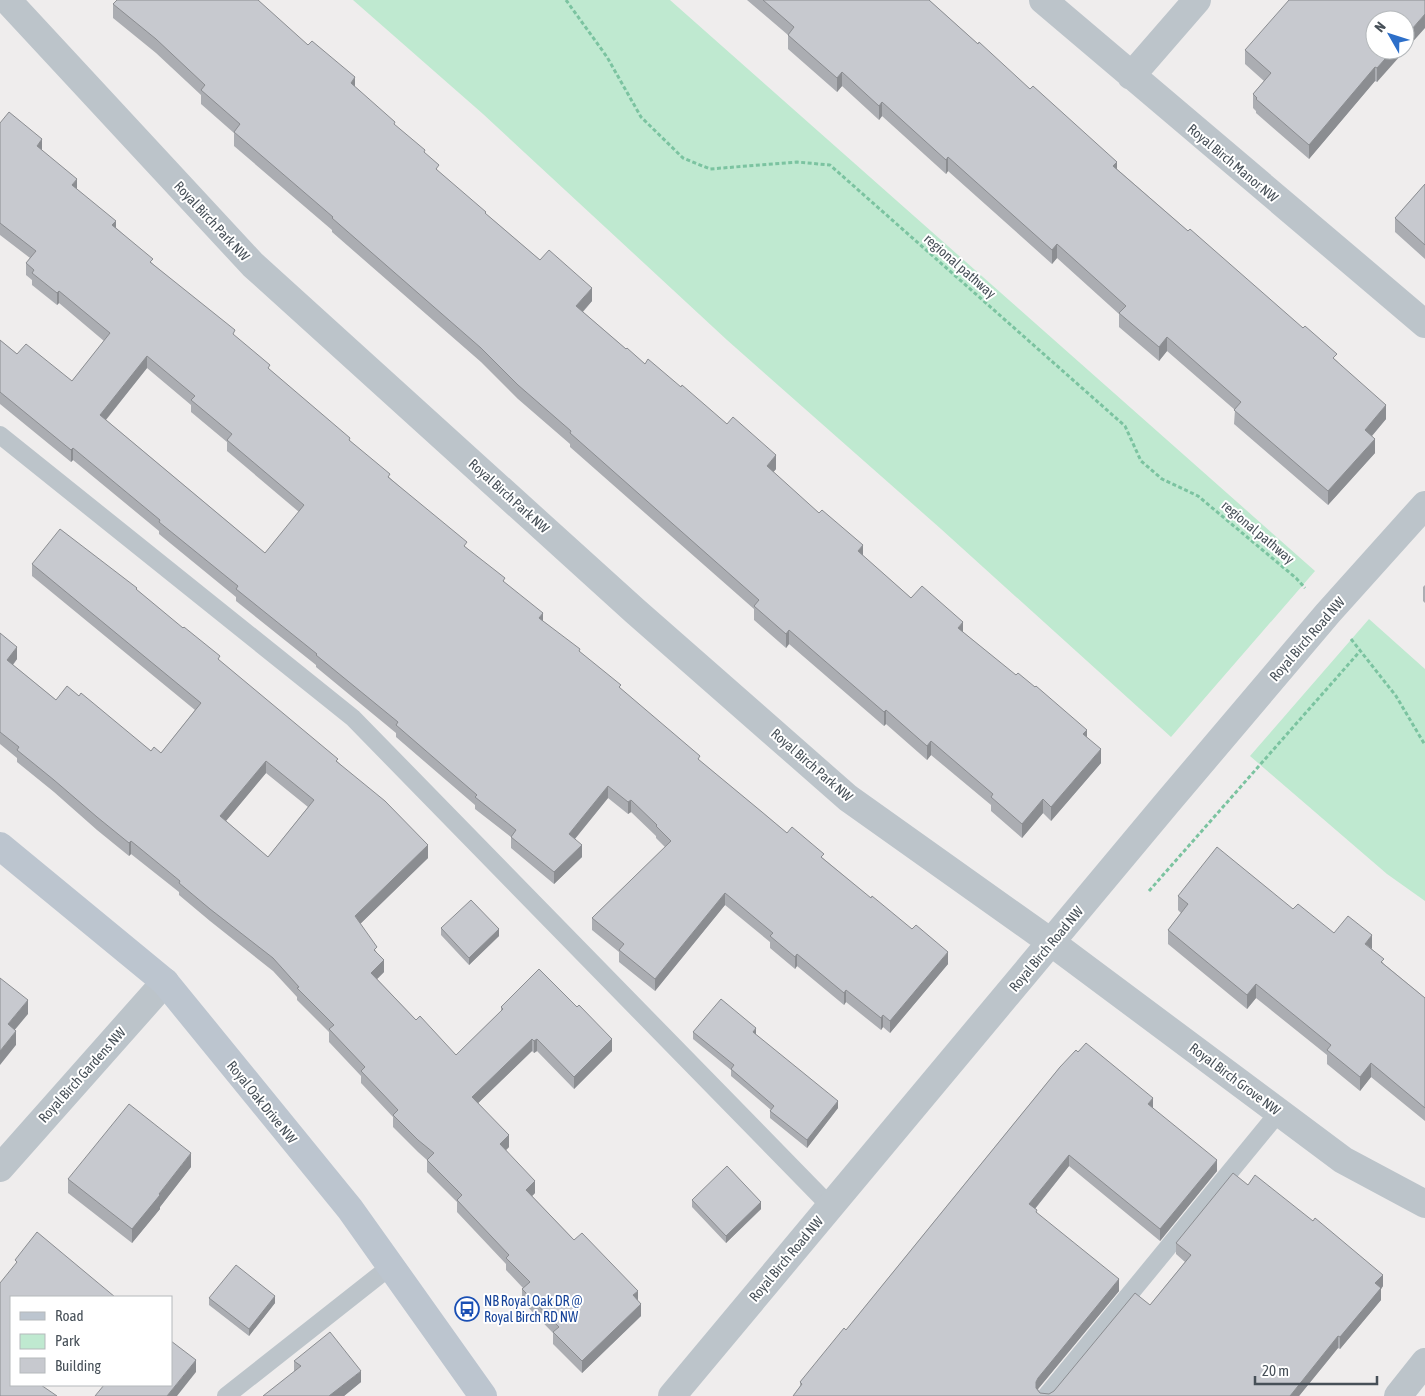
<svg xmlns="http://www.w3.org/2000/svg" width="1425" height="1396" font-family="'Asap Condensed',sans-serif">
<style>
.green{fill:#bfe9d0}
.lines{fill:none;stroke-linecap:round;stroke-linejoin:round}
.path{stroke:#7bc3a0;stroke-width:3;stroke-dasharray:4 2.5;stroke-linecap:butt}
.lane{stroke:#bcc4ca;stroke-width:18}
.street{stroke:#bcc4ca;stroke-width:28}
.secondary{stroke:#bcc5cf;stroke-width:28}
.wall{fill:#abadb2;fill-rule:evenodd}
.shaded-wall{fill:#8b8d91}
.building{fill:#c7c9cf;stroke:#8b8d91;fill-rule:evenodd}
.labels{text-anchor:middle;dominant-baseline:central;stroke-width:4;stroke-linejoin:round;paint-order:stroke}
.street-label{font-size:14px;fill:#475058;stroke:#fff}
.transit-label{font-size:14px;fill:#164399;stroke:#fff;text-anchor:start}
</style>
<rect width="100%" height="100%" fill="#efeded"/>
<!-- green -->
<path class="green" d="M353 0H670L1315 571 1171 737 941 529 727 340 483 114Z
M1369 619 1425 669V901L1387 874 1250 756Z"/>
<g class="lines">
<!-- path -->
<path class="path" d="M566 0 607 57 641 117 683 158 710 169 797 162 830 165 1125 426 1141 461 1162 479 1198 496 1296 578 1305 588
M1351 639 1396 696 1425 745
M1149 891 1361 650"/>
<!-- lane -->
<path class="lane" d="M0 435 353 718 830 1206
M226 1396 391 1266
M1046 1396 1279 1112"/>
<!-- street -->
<path class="street" d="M11 0 9 2 253 265 635 611 848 798 1052 943 1343 1160 1425 1204
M1043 0 1425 324
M1131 76 1197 0
M0 1168 165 982
M672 1396 1167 803 1328 613 1425 505
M1398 1396 1425 1362"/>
<!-- secondary -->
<path class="secondary" d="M0 846 165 982 350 1209 483 1396"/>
</g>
<!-- wall -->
<path class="wall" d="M747 0H929L1117 169 1337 361 1386 419 1372 436 1375 453 1328 505 1234 424 1235 410 1167 351 1159 361 1119 327V314L1057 258 1052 264 948 171 946 174 882 116 879 120 842 86 837 92 788 49V35Z
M1425 0 1377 82 1375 81 1309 159 1256 113V111L1253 108V94L1264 81 1245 64V50Z
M113 4 355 87 425 154 439 172 486 214 540 260 592 301 583 312 626 349 776 469 773 472 863 556 911 598 963 632 1087 737 1101 763 1051 821 1043 813 1022 838 991 811V805L931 755 927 760 886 724 884 726 789 644 786 648 754 620V609L570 447V444L518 399 481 362 332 232V230L234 146V133L201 104V95L156 53 113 18Z
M0 123 42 151 77 189 153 264 235 336 270 370 350 441 390 478 505 583 543 621 580 652 700 761 787 833 824 859 948 964 890 1033 883 1027 881 1030 846 1002 844 1005 797 966 795 969 770 948V942L725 905 655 991 619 962V952L592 930V918L665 847 656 838V836L631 812 628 814 608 798 575 839 582 857 554 884 511 848V837L475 809V805L396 737V733L316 667V665L236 601V597L159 534V531L73 460 71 462 0 404V340L17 354 72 381 104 341 59 303 57 305 32 285V280L26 275V263L30 258 0 235ZM147 368 191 405V412L227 442V451L299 512 265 553 106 420Z
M1425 184V259L1395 232V218Z
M32 564 137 590 338 762 428 858 360 924 377 953 384 972 377 979 416 1020 456 1055 501 1011V1007L612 1051 574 1089 537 1051 534 1053 532 1051 478 1103 509 1147 506 1150 535 1193 532 1196 574 1240 638 1301 641 1316 582 1373 553 1344V1333L522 1301V1289L523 1288 506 1270V1264L457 1212V1202L427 1172V1160L418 1152 393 1127V1117L361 1083V1076L329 1042V1032L297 1000V997L273 971 210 921 179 895V892L131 854 129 856 97 830 54 792 17 762V758L0 744V633L17 659 13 665 56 700 79 696 151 751 161 753 195 710 32 576ZM266 773 308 807 268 857 226 821Z
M1425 585V603L1423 601V587Z
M1178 896 1293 909 1334 933 1372 949 1384 964 1425 998V1121L1371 1077 1360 1091 1327 1064V1055L1256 998 1247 1009 1168 944V930L1181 913 1178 910Z
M441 928 499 936 469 965 441 935Z
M693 1032 756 1035 838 1108 807 1148 770 1118V1111L771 1110 731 1076V1070L693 1039Z
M1060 1067 1153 1108 1217 1171 1160 1241 1069 1166 1035 1209 1037 1213 1119 1291 1038 1389 1040 1393 1049 1394 1054 1391 1150 1305 1185 1262 1176 1254V1243L1248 1185 1383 1286 1381 1289V1300L1340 1349 1338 1348 1299 1396H793L800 1386V1382L846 1330Z
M191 1167 160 1207V1209L132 1243 68 1193V1179Z
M692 1200 761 1209 726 1243 692 1207Z
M209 1298 275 1303 249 1336 209 1305Z
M294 1361 361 1382 344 1396H263L294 1372Z"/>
<!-- shaded-wall -->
<path class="shaded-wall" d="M1425 14V28L1377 82V68L1393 50H1405V37Z
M1375 67V81L1309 159V145Z
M842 72V86L837 92V78Z
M355 77V91L351 83Z
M882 102V116L879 120V106Z
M42 139V151L37 146Z
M948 157V171L946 174V160Z
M1117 162V176L1113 166Z
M77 179V191L72 185Z
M116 221V233L112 225Z
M1057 244V258L1052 264V250Z
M592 288V301L576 319V306Z
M59 291V303L57 305V293Z
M1167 337V351L1159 361V347Z
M147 356V368L100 427V415Z
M1386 405V419L1365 444V430Z
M1375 439V453L1328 505V491Z
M73 448V460L71 462V450Z
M776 455V469L767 480V466Z
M863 545V559L858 551Z
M543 613V625L539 618Z
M963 622V636L958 628Z
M789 630V644L786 648V634Z
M17 647V659L7 672V660Z
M886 710V724L884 726V712Z
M1087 730V744L1083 734Z
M931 741V755L927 760V746Z
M1101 749V763L1051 821V807Z
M266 761V773L220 828V816Z
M608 786V798L569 846V834Z
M1043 799V813L1022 838V824Z
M631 800V812L628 814V802Z
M131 841V854L129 856V843Z
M428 845V858L355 929V916Z
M582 845V857L554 884V872Z
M725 893V905L655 991V979Z
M499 929V936L469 965V958Z
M1372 935V949L1365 944Z
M948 952V964L890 1033V1021Z
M797 954V966L795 969V957Z
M384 960V972L371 985V973Z
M1256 984V998L1247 1009V995Z
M846 990V1002L844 1005V993Z
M28 1000V1014L8 1038V1024Z
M883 1015V1027L881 1030V1018Z
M756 1028V1035L753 1032Z
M16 1031V1045L0 1065V1051Z
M532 1039V1051L472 1109V1097Z
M537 1039V1051L534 1053V1041Z
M612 1039V1051L574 1089V1077Z
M1371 1063V1077L1360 1091V1077Z
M1153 1098V1110L1148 1104Z
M838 1101V1108L807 1148V1140Z
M509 1135V1147L500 1156V1144Z
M191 1153V1167L160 1207V1209L132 1243V1229Z
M1069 1155V1166L1029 1216V1204Z
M1217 1160V1171L1160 1241V1229Z
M535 1181V1193L526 1202V1190Z
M761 1202V1209L726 1243V1236Z
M1383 1275V1286L1381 1289V1300L1340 1349V1337L1375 1283Z
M1119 1279V1291L1038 1389 1036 1394V1382L1038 1378Z
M638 1291V1303L633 1295Z
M275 1296V1303L249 1336V1329Z
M641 1304V1316L582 1373V1361Z
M1338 1336V1348L1299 1396H1290Z
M196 1360V1372L177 1396H167Z
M361 1371V1382L344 1396H329Z"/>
<!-- building -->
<path class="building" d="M117 0H258L308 45 312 41 355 77 351 83 395 122 394 124 425 150 424 152 439 165 436 169 486 212 485 213 540 260 549 250 592 288 576 306 626 349 627 348 645 364 648 359 681 387 682 385 727 424 733 417 776 455 767 466 819 513 822 510 863 545 858 551 911 598 922 586 963 622 958 628 1016 675 1018 673 1035 687 1036 686 1087 730 1083 734 1101 749 1051 807 1043 799 1022 824 991 797 993 794 931 741 927 746 886 710 884 712 789 630 786 634 754 606 759 600 570 433 571 431 518 385 481 348 332 218 333 217 234 132 240 124 201 90 205 85 156 39 113 4Z
M763 0H929L978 44 979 42 1030 89 1033 86 1117 162 1113 166 1188 231 1190 229 1303 328 1305 326 1337 354 1333 358 1386 405 1365 430 1375 439 1328 491 1234 410 1241 402 1167 337 1159 347 1119 313 1126 306 1057 244 1052 250 948 157 946 160 882 102 879 106 842 72 837 78 788 35 794 27Z
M1289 0H1425V14L1405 37V20H1375V50H1393L1377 68 1375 67 1309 145 1256 99 1257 98 1253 94 1271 73 1245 50Z
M9 112 42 139 37 146 77 179 72 185 116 221 112 225 153 259 150 262 235 330 233 334 270 365 268 368 350 438 349 440 390 474 388 477 467 542 464 546 505 578 503 581 543 613 539 618 580 649 579 651 621 685 619 687 700 756 698 759 762 812 787 833 792 827 824 854 821 857 871 898 872 896 912 929 916 925 948 952 890 1021 883 1015 881 1018 846 990 844 993 797 954 795 957 770 936 773 933 725 893 655 979 619 950 624 944 592 918 671 841 656 826 657 825 631 800 628 802 608 786 569 834 582 845 554 872 511 837 516 830 475 797 477 795 396 725 398 722 316 655 317 654 236 589 238 586 159 522 160 520 73 448 71 450 0 392V340L17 354 26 344 72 381 110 333 59 291 57 293 32 273 34 270 26 263 36 251 0 223V123ZM147 356 195 396 191 400 232 434 227 440 304 505 265 553 100 415Z
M1425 184V245L1395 218Z
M60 529 137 588 136 589 183 628 184 627 220 656 218 659 338 759 336 761 385 801 428 845 355 916 377 947 374 950 384 960 371 973 416 1020 420 1016 456 1055 503 1009 501 1007 539 969 577 1007 579 1005 612 1039 574 1077 537 1039 534 1041 532 1039 472 1097 509 1135 500 1144 535 1181 526 1190 574 1240 582 1233 638 1291 633 1295 641 1304 582 1361 553 1332 559 1327 522 1289 530 1282 506 1258 509 1255 457 1200 462 1195 427 1160 434 1153 418 1140 393 1115 398 1110 361 1071 365 1067 329 1029 334 1025 297 988 299 987 273 958 210 909 179 883 180 881 131 841 129 843 97 817 54 780 17 750 19 747 0 732V633L17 647 7 660 56 700 67 686 79 696 81 693 151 751 154 747 161 753 201 703 32 564ZM266 761 314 800 268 857 220 816Z
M1217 847 1293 909 1298 904 1334 933 1348 916 1372 935 1365 944 1384 959 1381 962 1425 998V1108L1371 1063 1360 1077 1327 1050 1331 1045 1256 984 1247 995 1168 930 1188 904 1178 896Z
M471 900 499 929 469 958 441 928Z
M0 978 28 1000 8 1024 16 1031 0 1051Z
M721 999 756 1028 753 1032 838 1101 807 1140 770 1111 774 1106 731 1069 734 1065 693 1032Z
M1086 1043 1153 1098 1148 1104 1217 1160 1160 1229 1069 1155 1029 1204 1037 1210 1036 1212 1119 1279 1038 1378 1036 1382V1388L1040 1393 1049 1394 1054 1391 1135 1293 1150 1305 1191 1255 1176 1243 1233 1173 1248 1185 1255 1175 1313 1221 1315 1218 1383 1275 1375 1283 1381 1288 1340 1337 1338 1336 1290 1396H793L802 1384 800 1382 844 1328 846 1330 1060 1067 1076 1050 1078 1052Z
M129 1104 191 1153 159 1194 160 1195 132 1229 68 1179Z
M727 1166 761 1202 726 1236 692 1200Z
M37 1232 115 1297H11V1385H41L57 1396H0V1283L17 1262 15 1260Z
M236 1265 275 1296 249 1329 209 1298Z
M330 1332 361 1371 329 1396H263L301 1366 294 1361Z
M171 1341 196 1360 167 1396H95L104 1385H171Z"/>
<!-- icons -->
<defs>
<g id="bus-ring" transform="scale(1.25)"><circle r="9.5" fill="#fff" stroke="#1a4fb4" stroke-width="1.5"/><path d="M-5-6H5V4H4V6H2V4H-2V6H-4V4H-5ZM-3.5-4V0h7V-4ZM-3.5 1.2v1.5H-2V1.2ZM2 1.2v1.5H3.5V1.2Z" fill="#1a4fb4"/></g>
</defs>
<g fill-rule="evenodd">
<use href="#bus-ring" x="467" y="1309"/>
</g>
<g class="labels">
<!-- street labels -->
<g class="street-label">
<text transform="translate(1233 163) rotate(40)">Royal Birch Manor NW</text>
<text transform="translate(212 221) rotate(47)">Royal Birch Park NW</text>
<text transform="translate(960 266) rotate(41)">regional pathway</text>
<text transform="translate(509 496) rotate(42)">Royal Birch Park NW</text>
<text transform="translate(1258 532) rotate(40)">regional pathway</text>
<text transform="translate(1307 639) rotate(-49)">Royal Birch Road NW</text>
<text transform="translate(812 765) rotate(41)">Royal Birch Park NW</text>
<text transform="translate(1046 949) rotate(-50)">Royal Birch Road NW</text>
<text transform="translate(82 1075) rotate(-48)">Royal Birch Gardens NW</text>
<text transform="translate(1235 1079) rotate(37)">Royal Birch Grove NW</text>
<text transform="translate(262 1102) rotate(51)">Royal Oak Drive NW</text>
<text transform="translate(786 1259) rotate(-50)">Royal Birch Road NW</text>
</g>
<!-- transit labels -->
<g class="transit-label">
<text x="484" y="1301">NB Royal Oak DR @<tspan x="484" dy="16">Royal Birch RD NW</tspan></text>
</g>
</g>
<!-- legend -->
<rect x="10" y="1296" width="162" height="90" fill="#ffffff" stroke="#b5b9bc"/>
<rect x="20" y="1312" width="25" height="8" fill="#bcc5cf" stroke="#b5b9bc"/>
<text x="55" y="1321" font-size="15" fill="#475058">Road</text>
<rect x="20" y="1334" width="25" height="15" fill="#bfe9d0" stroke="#b5b9bc"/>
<text x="55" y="1346" font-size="15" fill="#475058">Park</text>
<rect x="20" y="1358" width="25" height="15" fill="#c7c9cf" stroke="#b5b9bc"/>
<text x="55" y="1371" font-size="15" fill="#475058">Building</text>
<!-- north arrow -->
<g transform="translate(1390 35) rotate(309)"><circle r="24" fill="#ffffff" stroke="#b5b9bc"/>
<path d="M0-4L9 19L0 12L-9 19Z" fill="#2d6fc9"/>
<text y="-8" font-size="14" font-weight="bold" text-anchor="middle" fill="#475058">N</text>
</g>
<!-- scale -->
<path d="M1255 1376v8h122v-8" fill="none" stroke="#475058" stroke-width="2.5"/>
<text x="1262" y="1376" font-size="15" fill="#475058" stroke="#ffffff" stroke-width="4" paint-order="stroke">20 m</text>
</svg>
